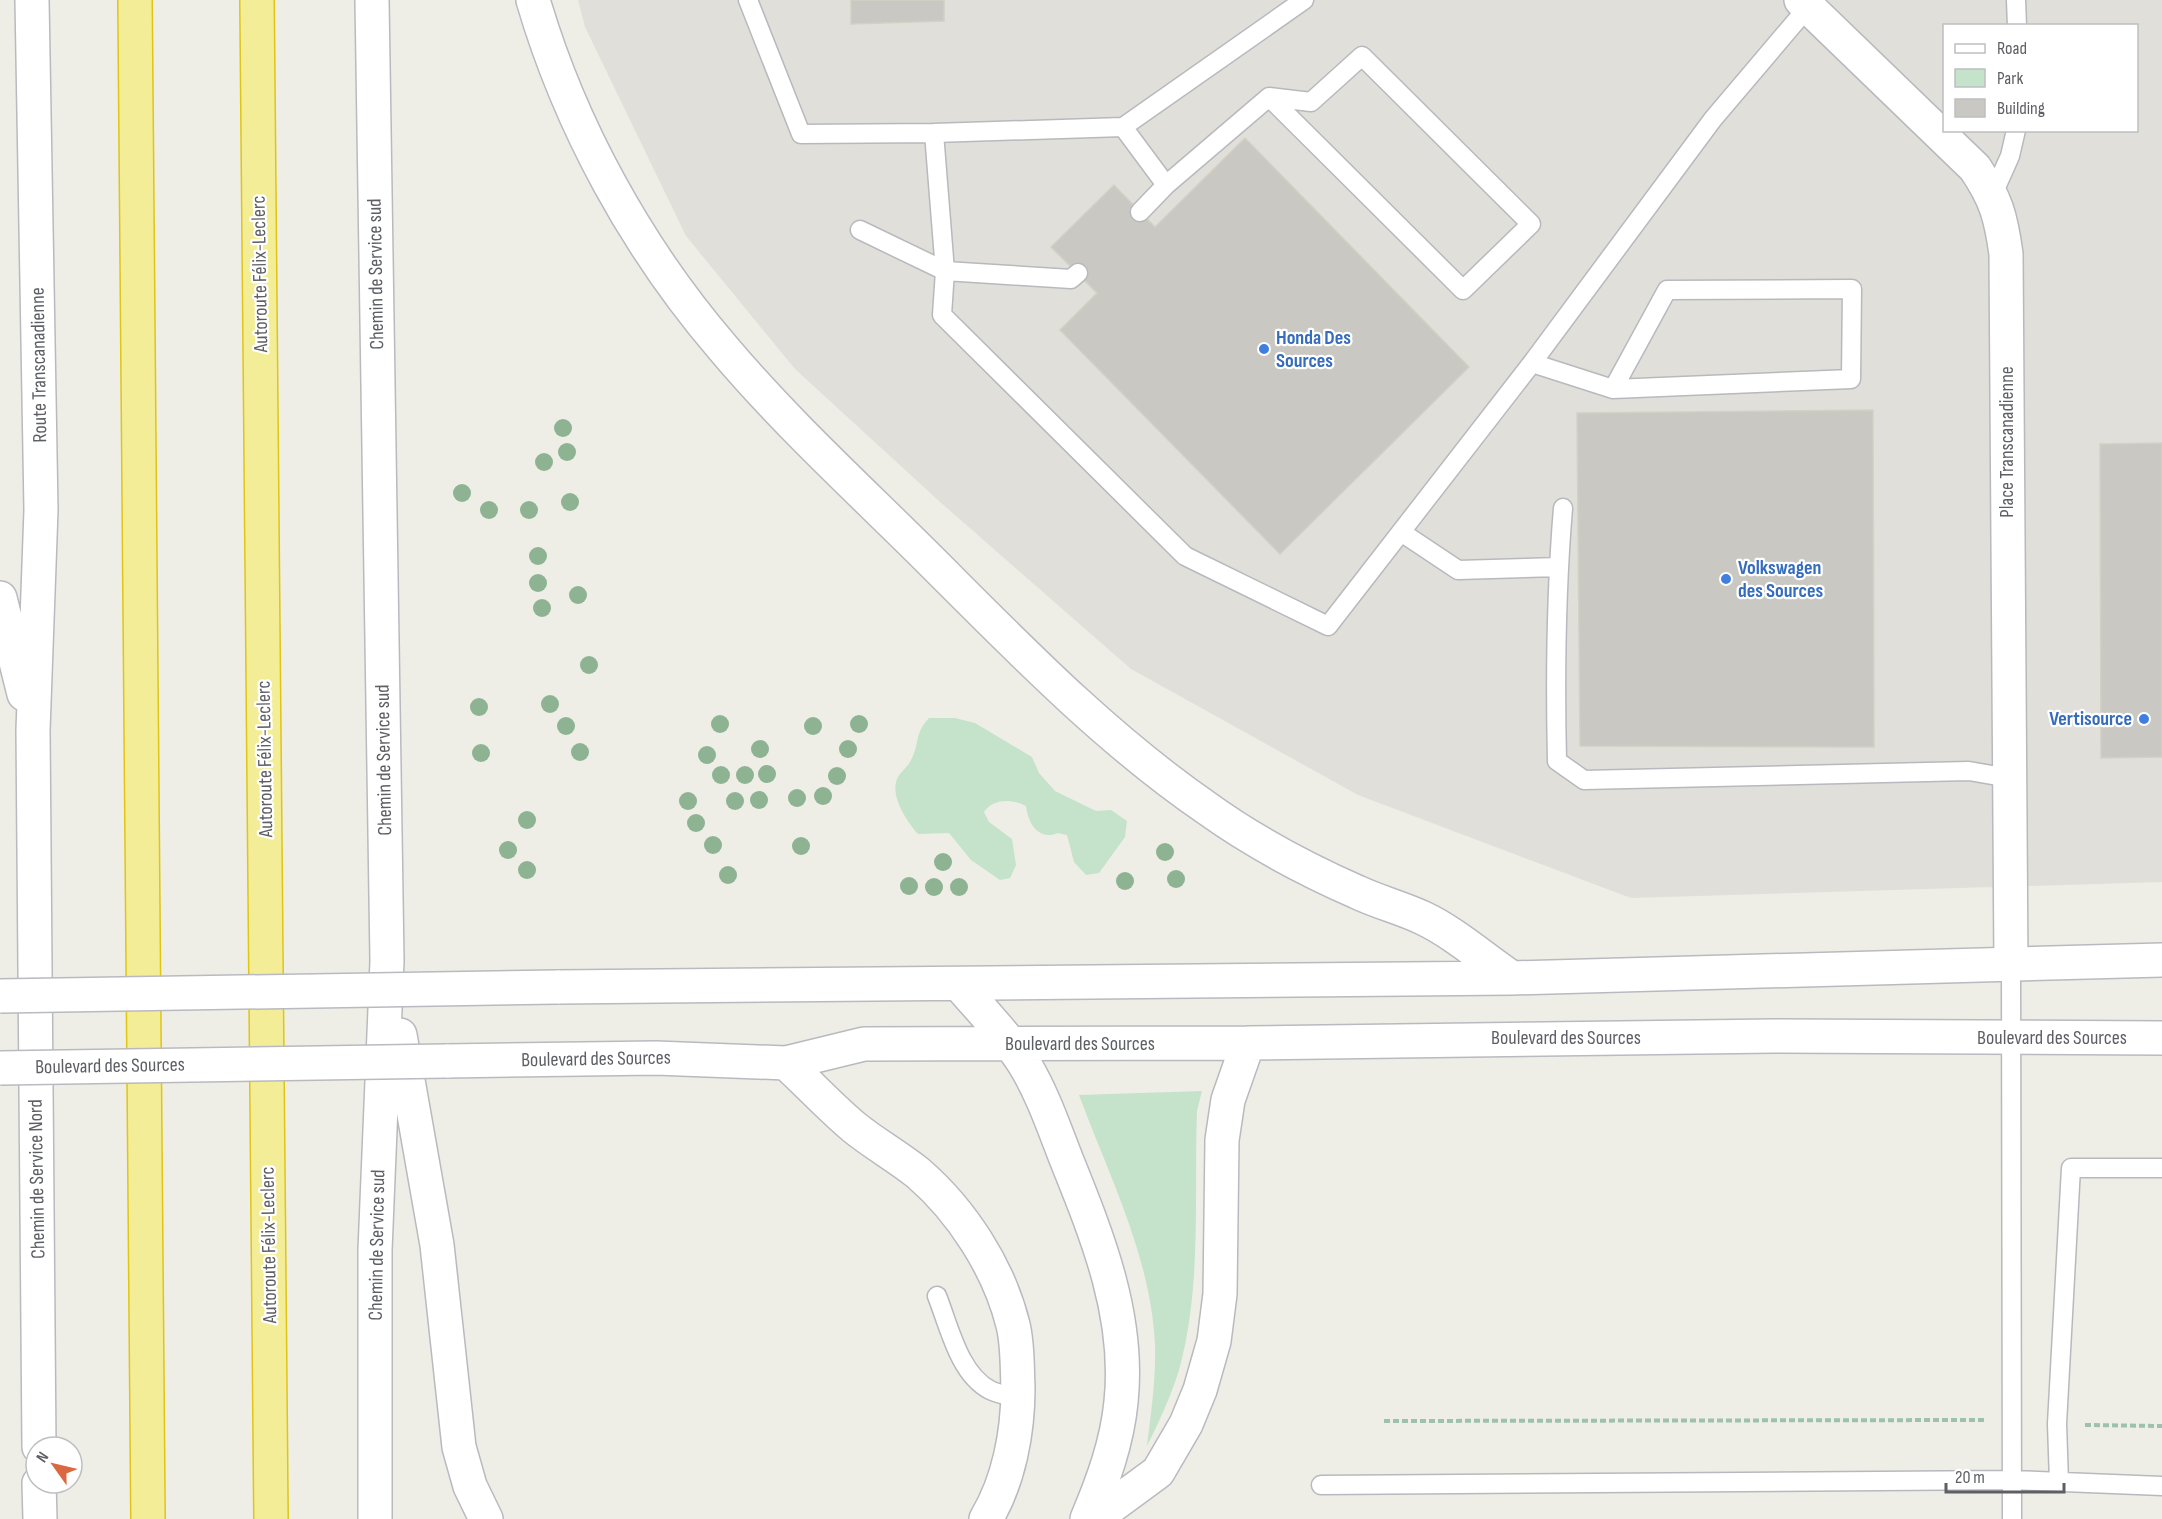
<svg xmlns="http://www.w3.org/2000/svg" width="2162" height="1519" font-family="'Sofia Sans Condensed',sans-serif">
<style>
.industrial{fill:#e0dfda;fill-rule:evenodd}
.green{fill:#c4e3ca}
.building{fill:#cac8c2;stroke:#d2d1c4;stroke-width:1.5}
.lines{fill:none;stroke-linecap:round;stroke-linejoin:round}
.service-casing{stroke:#b8b9be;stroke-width:21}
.minor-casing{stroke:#b8b9be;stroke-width:36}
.secondary-casing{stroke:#b9bac0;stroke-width:36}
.motorway-casing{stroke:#dfc514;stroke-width:36}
.path{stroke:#9dc1ae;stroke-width:4;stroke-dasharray:6 3;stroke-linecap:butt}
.service{stroke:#fff;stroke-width:18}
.minor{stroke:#fff;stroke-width:33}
.secondary{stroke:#fff;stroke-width:33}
.motorway{stroke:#f4ed97;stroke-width:33}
.secondary-bridge-casing{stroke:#b9bac0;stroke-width:36;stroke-linecap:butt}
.secondary-bridge{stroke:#fff;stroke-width:33}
.tree{fill:#8db392}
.shop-dot{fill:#3f7fe0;stroke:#fff;stroke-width:2}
.labels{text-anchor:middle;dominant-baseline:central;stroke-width:4.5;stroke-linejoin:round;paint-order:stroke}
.street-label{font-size:20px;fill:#5d5f65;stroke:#fff}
.shop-label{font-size:20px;font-weight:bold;fill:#366cbe;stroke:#fff;text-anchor:start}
</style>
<rect width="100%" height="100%" fill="#eeeee6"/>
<!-- industrial -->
<path class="industrial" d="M578 0H2162V882L1631 898 1358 795 1131 669 939 501 795 369 686 236 585 27ZM1944 26H2136V130H1944Z"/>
<!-- green -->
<path class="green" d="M929 718H955L975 723 1032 757 1039 773 1055 791 1096 811 1111 810 1127 821 1125 837 1099 873 1086 875 1074 862 1067 835 1058 833C1039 841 1028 824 1026 806 1013 799 993 798 984 812L989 822 1012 839 1016 865 1010 878 1000 880 971 860 949 833 918 834C907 821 890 797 897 779 900 772 908 767 911 760 920 743 914 734 929 718Z
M1202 1091 1197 1111C1194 1196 1202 1287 1179 1370 1171 1396 1159 1422 1147 1446 1151 1413 1156 1379 1155 1345 1151 1257 1109 1176 1079 1095Z"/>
<!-- building -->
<path class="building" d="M851 0H944V21L851 24Z
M1245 138 1469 367 1280 554 1060 330 1097 293 1051 247 1114 185 1155 227Z
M1873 410 1874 747 1580 746 1577 413Z
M2162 443V757L2101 758 2100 444Z"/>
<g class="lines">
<!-- service casing -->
<g class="service-casing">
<path id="service" d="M748 0 801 134 934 133 1123 127 1304 0
M2016 0 2017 26
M1123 127 1166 185
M934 133 945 271 942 315 1185 556 1328 626 1532 363 1713 119 1808 7
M1993 194 2010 156 2016 130
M1140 212 1166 185 1269 97 1311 102 1362 56 1531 224 1463 290 1269 97
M860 230 945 271 1071 279 1078 273
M1532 363 1613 389 1851 379 1852 289 1667 290 1613 389
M1563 508C1556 592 1555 676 1557 761L1584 780 1969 771 2009 778
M1401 532 1458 570 1558 567
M2011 966 2012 1519
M937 1296C949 1326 959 1374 990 1390 998 1394 1009 1396 1018 1398
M2059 1482 2057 1424 2071 1168H2162
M1321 1485 2012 1480 2162 1486"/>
</g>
<!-- minor casing -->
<g class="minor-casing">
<path id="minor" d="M1801 0 1975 168C1996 199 2001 217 2006 254L2011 966"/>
</g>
<!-- secondary casing -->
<g class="secondary-casing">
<path id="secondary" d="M32 0 41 510 33 730 39 1447
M372 0 387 961 375 1250V1519
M533 0C570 126 637 248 723 348 787 424 862 492 932 562 1019 649 1106 739 1208 809 1254 842 1305 869 1357 892 1378 902 1402 908 1423 918 1453 932 1484 959 1512 978
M0 598 24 694
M959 984C981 1010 1007 1036 1025 1065 1043 1095 1054 1128 1067 1161 1098 1238 1130 1317 1121 1402 1117 1443 1103 1481 1087 1519
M557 987 1512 978 2162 960
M400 1035 437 1245 459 1447 470 1486 486 1519
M446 1061 656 1058 786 1063 864 1044 1248 1043 1774 1036 2162 1038
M786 1063C809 1084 831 1108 855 1128 875 1144 898 1157 918 1173 962 1211 999 1268 1013 1325 1018 1345 1017 1368 1018 1388 1018 1432 1009 1481 986 1519
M39 1483 40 1519
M1094 1519 1158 1472 1186 1424 1200 1390 1214 1341 1220 1294 1222 1140 1228 1100 1248 1043"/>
</g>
<!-- motorway casing -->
<g class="motorway-casing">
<path id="motorway" d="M135 0 148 1519
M257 0 271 1519"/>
</g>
<!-- path -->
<path class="path" d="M1384 1421 1984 1420
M2085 1425 2162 1426"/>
<!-- service -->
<use href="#service" class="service"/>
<!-- minor -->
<use href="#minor" class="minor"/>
<!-- secondary -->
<use href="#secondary" class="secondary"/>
<!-- motorway -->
<use href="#motorway" class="motorway"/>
<!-- secondary-bridge casing -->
<g class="secondary-bridge-casing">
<path id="secondary-bridge" d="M0 996 557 987
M0 1068 446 1061"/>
</g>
<!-- secondary-bridge -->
<use href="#secondary-bridge" class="secondary-bridge"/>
</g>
<!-- trees -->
<g class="tree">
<circle cx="563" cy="428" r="9"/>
<circle cx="567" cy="452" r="9"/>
<circle cx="544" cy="462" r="9"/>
<circle cx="462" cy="493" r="9"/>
<circle cx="570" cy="502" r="9"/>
<circle cx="489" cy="510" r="9"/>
<circle cx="529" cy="510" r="9"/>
<circle cx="538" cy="556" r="9"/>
<circle cx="538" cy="583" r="9"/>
<circle cx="578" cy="595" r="9"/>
<circle cx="542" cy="608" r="9"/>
<circle cx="589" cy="665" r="9"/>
<circle cx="550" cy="704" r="9"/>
<circle cx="479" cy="707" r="9"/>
<circle cx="720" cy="724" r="9"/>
<circle cx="859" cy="724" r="9"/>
<circle cx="566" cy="726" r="9"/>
<circle cx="813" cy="726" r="9"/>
<circle cx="760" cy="749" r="9"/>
<circle cx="848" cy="749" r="9"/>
<circle cx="580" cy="752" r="9"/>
<circle cx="481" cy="753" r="9"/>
<circle cx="707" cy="755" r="9"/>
<circle cx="767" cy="774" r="9"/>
<circle cx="721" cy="775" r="9"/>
<circle cx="745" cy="775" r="9"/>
<circle cx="837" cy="776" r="9"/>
<circle cx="823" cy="796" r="9"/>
<circle cx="797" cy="798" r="9"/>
<circle cx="759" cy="800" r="9"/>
<circle cx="688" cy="801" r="9"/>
<circle cx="735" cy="801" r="9"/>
<circle cx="527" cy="820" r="9"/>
<circle cx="696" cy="823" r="9"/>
<circle cx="713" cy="845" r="9"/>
<circle cx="801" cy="846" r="9"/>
<circle cx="508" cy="850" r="9"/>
<circle cx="1165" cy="852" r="9"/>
<circle cx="943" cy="862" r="9"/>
<circle cx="527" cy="870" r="9"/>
<circle cx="728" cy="875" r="9"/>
<circle cx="1176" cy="879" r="9"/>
<circle cx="1125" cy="881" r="9"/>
<circle cx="909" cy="886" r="9"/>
<circle cx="934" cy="887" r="9"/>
<circle cx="959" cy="887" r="9"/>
</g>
<!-- markers -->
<g class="shop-dot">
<circle cx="1264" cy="349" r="6"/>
<circle cx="1726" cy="579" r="6"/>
<circle cx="2144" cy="719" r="6"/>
</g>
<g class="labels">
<!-- street labels -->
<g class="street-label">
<text transform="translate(260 274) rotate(-91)">Autoroute Félix-Leclerc</text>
<text transform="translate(376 274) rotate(-91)">Chemin de Service sud</text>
<text transform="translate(39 365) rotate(-91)">Route Transcanadienne</text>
<text transform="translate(2007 442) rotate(-90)">Place Transcanadienne</text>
<text transform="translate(265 759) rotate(-91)">Autoroute Félix-Leclerc</text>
<text transform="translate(384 760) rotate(-91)">Chemin de Service sud</text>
<text x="1566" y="1038">Boulevard des Sources</text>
<text x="2052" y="1038">Boulevard des Sources</text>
<text x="1080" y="1044">Boulevard des Sources</text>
<text transform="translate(596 1059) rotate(-1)">Boulevard des Sources</text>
<text transform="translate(110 1066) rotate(-1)">Boulevard des Sources</text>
<text transform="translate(37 1179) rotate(-91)">Chemin de Service Nord</text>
<text transform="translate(269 1245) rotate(-91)">Autoroute Félix-Leclerc</text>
<text transform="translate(377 1245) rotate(-89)">Chemin de Service sud</text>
</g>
<!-- shop labels -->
<g class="shop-label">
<text x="1276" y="338">Honda Des<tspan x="1276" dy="23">Sources</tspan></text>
<text x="1738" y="568">Volkswagen<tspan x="1738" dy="23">des Sources</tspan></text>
<text x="2132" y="719" text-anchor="end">Vertisource</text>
</g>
</g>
<!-- legend -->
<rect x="1943" y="24" width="195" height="108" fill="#ffffff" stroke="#bebfc1" stroke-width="1.5"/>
<rect x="1955" y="44" width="30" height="9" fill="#ffffff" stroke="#bebfc1" stroke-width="1.5"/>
<text x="1997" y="54" font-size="18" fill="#5d5f65">Road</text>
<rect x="1955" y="69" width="30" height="18" fill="#c4e3ca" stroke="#bebfc1" stroke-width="1.5"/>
<text x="1997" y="84" font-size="18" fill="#5d5f65">Park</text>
<rect x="1955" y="99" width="30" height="18" fill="#cac8c2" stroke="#bebfc1" stroke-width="1.5"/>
<text x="1997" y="114" font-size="18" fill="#5d5f65">Building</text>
<!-- north arrow -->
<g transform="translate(54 1465) rotate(304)"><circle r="28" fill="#ffffff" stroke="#bebfc1" stroke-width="1.5"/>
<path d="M0-4.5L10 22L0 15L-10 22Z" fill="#da6840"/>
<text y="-9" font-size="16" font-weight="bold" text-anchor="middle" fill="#5d5f65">N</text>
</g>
<!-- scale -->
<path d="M1946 1483v9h118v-9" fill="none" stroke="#5d5f65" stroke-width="3"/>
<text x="1955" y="1483" font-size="18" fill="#5d5f65" stroke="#ffffff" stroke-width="4.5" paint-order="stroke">20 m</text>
</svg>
